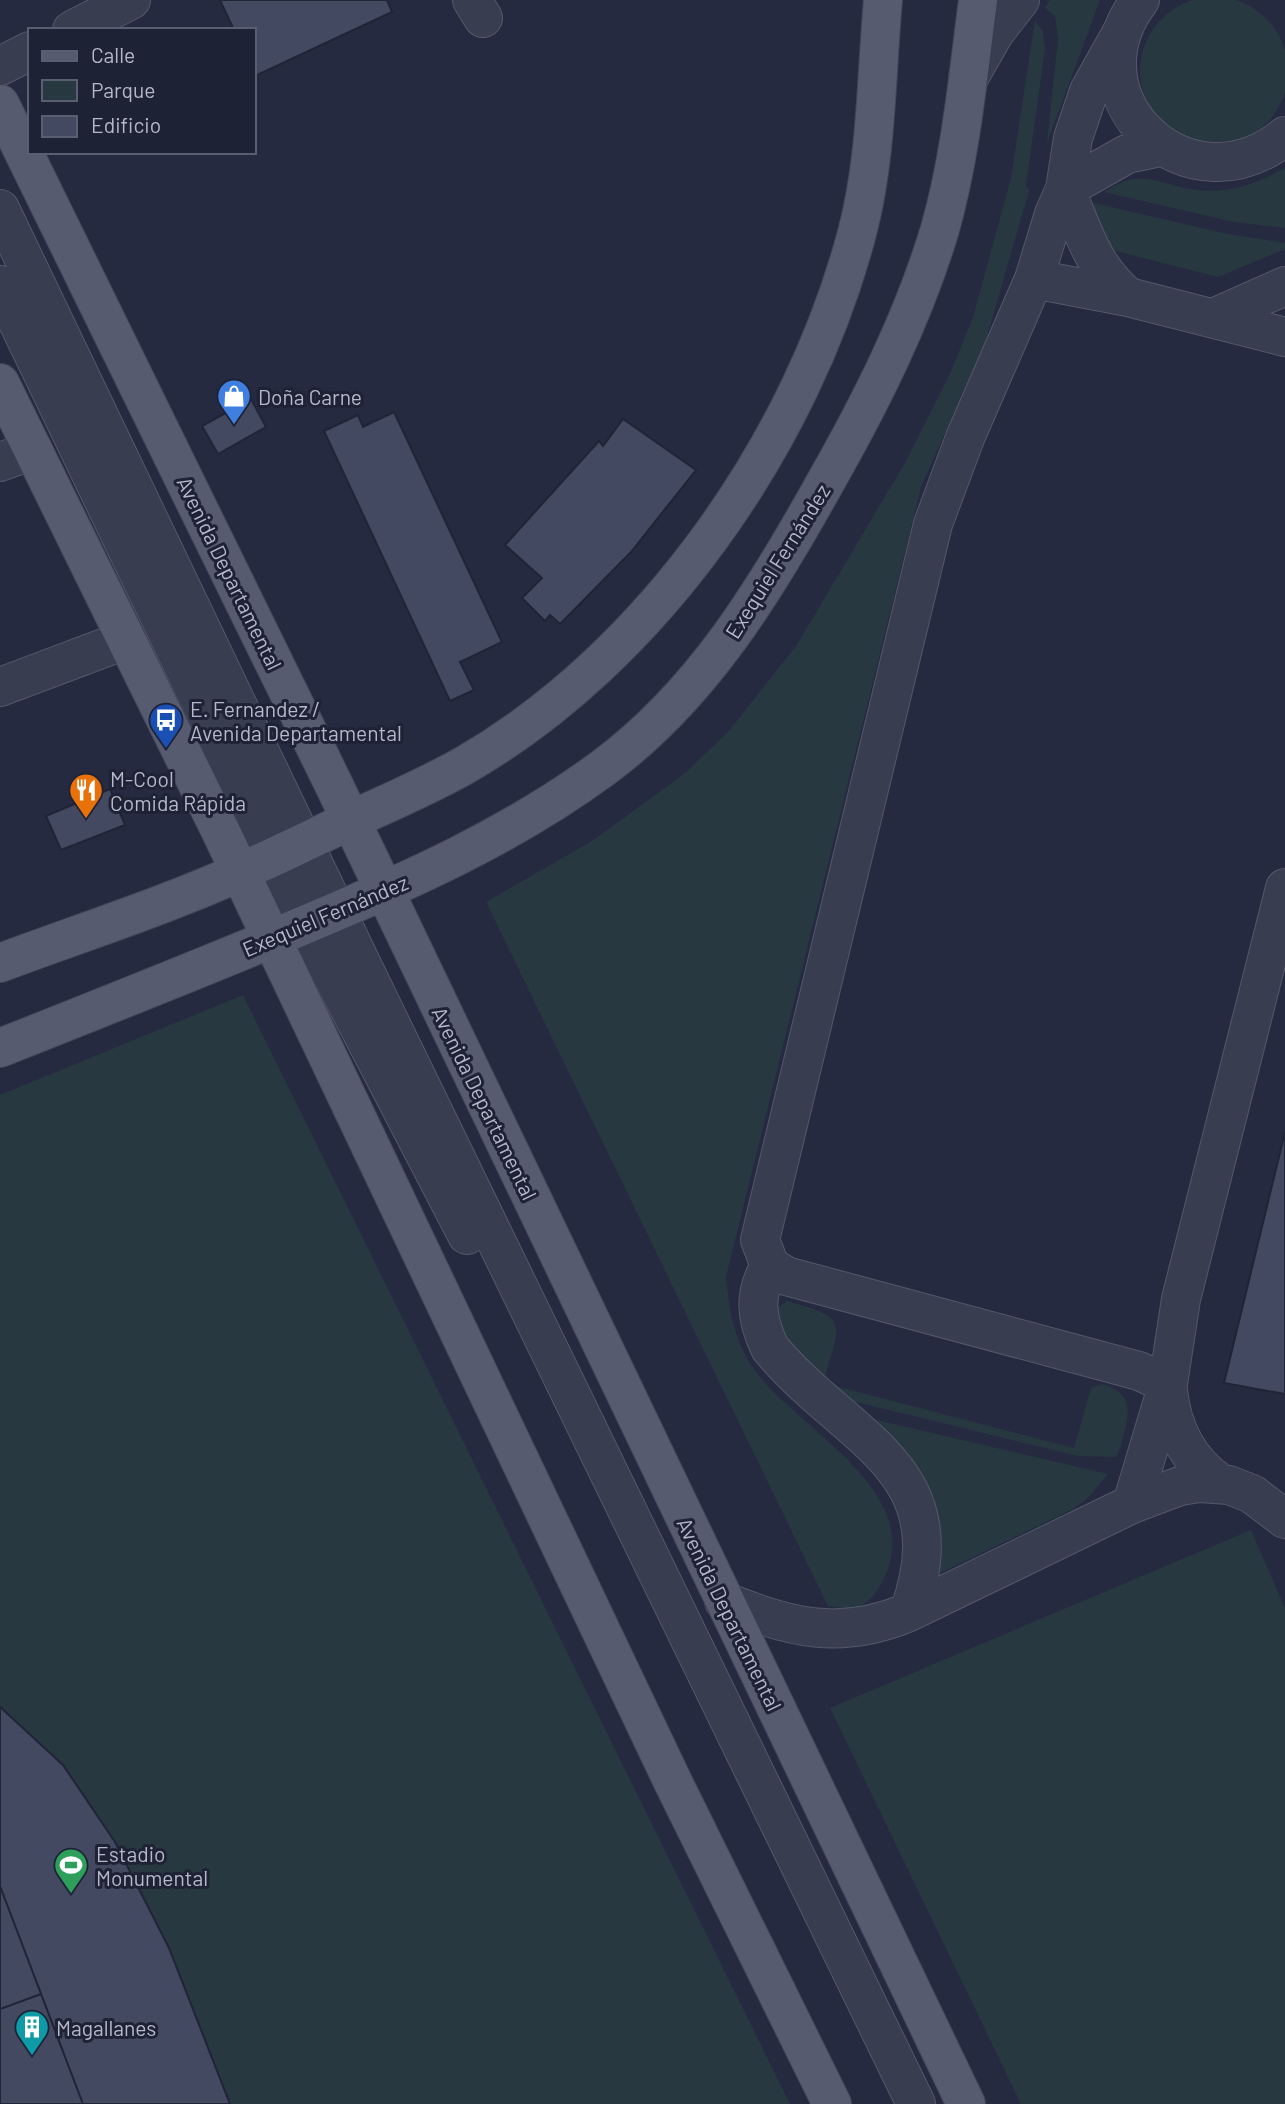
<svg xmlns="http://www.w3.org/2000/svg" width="1285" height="2104" font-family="Barlow,sans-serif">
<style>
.green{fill:#273841}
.building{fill:#444962;stroke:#202437;stroke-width:2}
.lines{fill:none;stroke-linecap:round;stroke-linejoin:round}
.minor-casing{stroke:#54586a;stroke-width:40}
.major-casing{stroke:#424659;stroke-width:40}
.minor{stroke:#393d50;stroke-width:38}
.major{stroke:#575b70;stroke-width:38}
.labels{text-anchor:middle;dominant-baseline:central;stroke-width:6;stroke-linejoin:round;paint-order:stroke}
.poi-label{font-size:21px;fill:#b5b8ca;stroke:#1e2235;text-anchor:start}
.street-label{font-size:21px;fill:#b5b8ca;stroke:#1e2235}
</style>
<rect width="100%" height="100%" fill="#252a40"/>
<!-- green -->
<path class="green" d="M1140 71a74 74 0 1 1 148 0a74 74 0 1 1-148 0Z
M1050 0H1100L1047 143 1058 39 1055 16 1045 8Z
M1035 20 1043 32 1045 49 1026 185 1029 191 986 340 921 487 726 1277C729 1309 734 1340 753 1368 795 1428 929 1491 883 1580 869 1608 858 1610 828 1606L486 902 592 841 684 774 728 732 796 646 905 463 949 376 973 317 1011 178Z
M1285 168V228L1234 222 1104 192C1144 166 1155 185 1197 190 1227 194 1259 183 1285 168Z
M1094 203 1223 233 1285 243V249L1218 277 1104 248 1088 214Z
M243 995 790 2104H0V1095Z
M787 1301C852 1319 839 1322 824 1381L778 1334 774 1310Z
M1102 1384C1128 1392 1131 1405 1125 1430 1122 1440 1121 1449 1116 1457L1078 1456 848 1400 835 1386 1074 1448 1091 1388Z
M872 1419 1108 1474 1088 1498 1071 1510 938 1574Z
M1251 1530 1285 1608V2104H1021L830 1708Z"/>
<!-- building -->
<path class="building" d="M220 0H387L392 12 255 76 254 30H234Z
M251 399 266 427 218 454 202 426Z
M394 412 502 642 460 662 474 690 450 701 324 431 358 415 363 427Z
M623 419 696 470 631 552 560 624 550 615 545 621 522 598 542 578 505 545 599 441 603 446Z
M110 789 125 825 61 850 46 816Z
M1285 1132V1394L1224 1383Z
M0 1707 63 1765 115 1842 169 1948 230 2104H83L0 1886Z
M0 1886 41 1994 83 2104H0Z
M0 1886 41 1994 0 2009Z
M41 1994 83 2104H0V2009Z"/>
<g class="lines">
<!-- minor casing -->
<g class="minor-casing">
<path id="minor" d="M472 0 483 18
M1140 0C1065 98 1189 215 1285 136
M72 30 131 0
M1122 32 1089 91 1073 138 1065 189 1054 214 1034 279 965 438 933 524 760 1240 770 1266 786 1276 1139 1371 1168 1384
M0 66 30 51
M968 79 995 32 1020 0
M1065 189C1084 232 1091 265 1128 297
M1065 189 1127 154 1161 147
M0 209 361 963 916 2104
M1034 279 1128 297 1285 337
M0 285 333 977 467 1235
M1213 318 1285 286
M0 462 33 450
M0 687 125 640
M770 1266C753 1294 756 1319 770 1348 846 1440 961 1467 909 1612
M1168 1390C1172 1429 1188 1461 1220 1483
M1132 1504 1168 1384 1181 1299 1285 888
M724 1601C789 1628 841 1641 909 1612L1132 1504 1180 1486 1199 1483 1229 1485 1252 1494 1285 1519"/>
</g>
<!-- major casing -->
<g class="major-casing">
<path id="major" d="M0 104 332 781 966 2104
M0 383 221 832 672 1780 832 2104
M0 963C80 933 162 907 240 872 277 856 313 838 349 821 388 803 428 786 465 765 653 656 802 442 857 233 877 158 876 77 883 0
M0 1048C101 1008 202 968 302 926 407 882 511 836 603 768 702 695 766 589 825 483 871 402 913 319 940 229 961 155 968 76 978 0"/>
</g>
<!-- minor -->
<use href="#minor" class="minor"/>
<!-- major -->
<use href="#major" class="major"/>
</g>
<!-- icons -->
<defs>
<g id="shop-pin" transform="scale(1.75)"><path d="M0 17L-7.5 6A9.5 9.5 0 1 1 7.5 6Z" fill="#3f7fe0" stroke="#1e2235"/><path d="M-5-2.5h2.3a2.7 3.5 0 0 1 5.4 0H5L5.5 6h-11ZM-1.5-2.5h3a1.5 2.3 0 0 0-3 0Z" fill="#fff"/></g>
<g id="bus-pin" transform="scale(1.75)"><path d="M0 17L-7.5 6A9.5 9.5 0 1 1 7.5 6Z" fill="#1a4fb4" stroke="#1e2235"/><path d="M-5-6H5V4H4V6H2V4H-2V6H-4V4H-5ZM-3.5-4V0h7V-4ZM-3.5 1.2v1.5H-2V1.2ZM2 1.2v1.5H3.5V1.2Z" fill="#fff"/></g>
<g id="restaurant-pin" transform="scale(1.75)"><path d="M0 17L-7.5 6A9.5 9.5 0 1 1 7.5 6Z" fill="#e8710a" stroke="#1e2235"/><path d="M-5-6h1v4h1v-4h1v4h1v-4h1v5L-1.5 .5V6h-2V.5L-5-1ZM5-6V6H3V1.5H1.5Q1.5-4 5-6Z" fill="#fff"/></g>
<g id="stadium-pin" transform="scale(1.75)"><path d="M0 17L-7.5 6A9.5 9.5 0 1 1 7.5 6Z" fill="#2e9e5b" stroke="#1e2235"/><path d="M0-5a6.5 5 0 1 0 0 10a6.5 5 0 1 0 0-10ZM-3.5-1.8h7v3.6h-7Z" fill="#fff"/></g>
<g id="building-pin" transform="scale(1.75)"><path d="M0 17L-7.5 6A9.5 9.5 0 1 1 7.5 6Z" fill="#0f9aa8" stroke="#1e2235"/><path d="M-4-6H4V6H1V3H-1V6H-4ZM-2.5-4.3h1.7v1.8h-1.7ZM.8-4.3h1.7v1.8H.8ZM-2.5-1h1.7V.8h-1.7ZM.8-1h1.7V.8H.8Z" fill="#fff"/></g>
</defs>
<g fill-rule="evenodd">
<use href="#shop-pin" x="234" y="396"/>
<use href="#bus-pin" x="166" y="720"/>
<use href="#restaurant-pin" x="86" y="790"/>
<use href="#stadium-pin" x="71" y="1865"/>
<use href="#building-pin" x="32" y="2027"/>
</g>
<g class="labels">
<!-- poi labels -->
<g class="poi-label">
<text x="258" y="396">Doña Carne</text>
<text x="190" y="708">E. Fernandez /<tspan x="190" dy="24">Avenida Departamental</tspan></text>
<text x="110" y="778">M-Cool<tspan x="110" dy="24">Comida Rápida</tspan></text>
<text x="96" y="1853">Estadio<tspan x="96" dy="24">Monumental</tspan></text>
<text x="56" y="2027">Magallanes</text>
</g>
<!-- street labels -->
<g class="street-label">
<text transform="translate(777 561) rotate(-58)">Exequiel Fernández</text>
<text transform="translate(230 573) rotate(64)">Avenida Departamental</text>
<text transform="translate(325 915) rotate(-23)">Exequiel Fernández</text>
<text transform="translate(485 1103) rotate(64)">Avenida Departamental</text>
<text transform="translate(730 1614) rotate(64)">Avenida Departamental</text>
</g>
</g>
<!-- legend -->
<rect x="28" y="28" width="228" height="126" fill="#1e2235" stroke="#5a5e71" stroke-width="2"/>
<rect x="42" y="51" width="35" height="10" fill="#575b70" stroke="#5a5e71" stroke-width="2"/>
<text x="91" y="63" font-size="21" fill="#b5b8ca">Calle</text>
<rect x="42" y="80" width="35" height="21" fill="#273841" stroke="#5a5e71" stroke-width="2"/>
<text x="91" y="98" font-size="21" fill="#b5b8ca">Parque</text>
<rect x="42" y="116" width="35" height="21" fill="#444962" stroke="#5a5e71" stroke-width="2"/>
<text x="91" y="133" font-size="21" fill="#b5b8ca">Edificio</text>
</svg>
